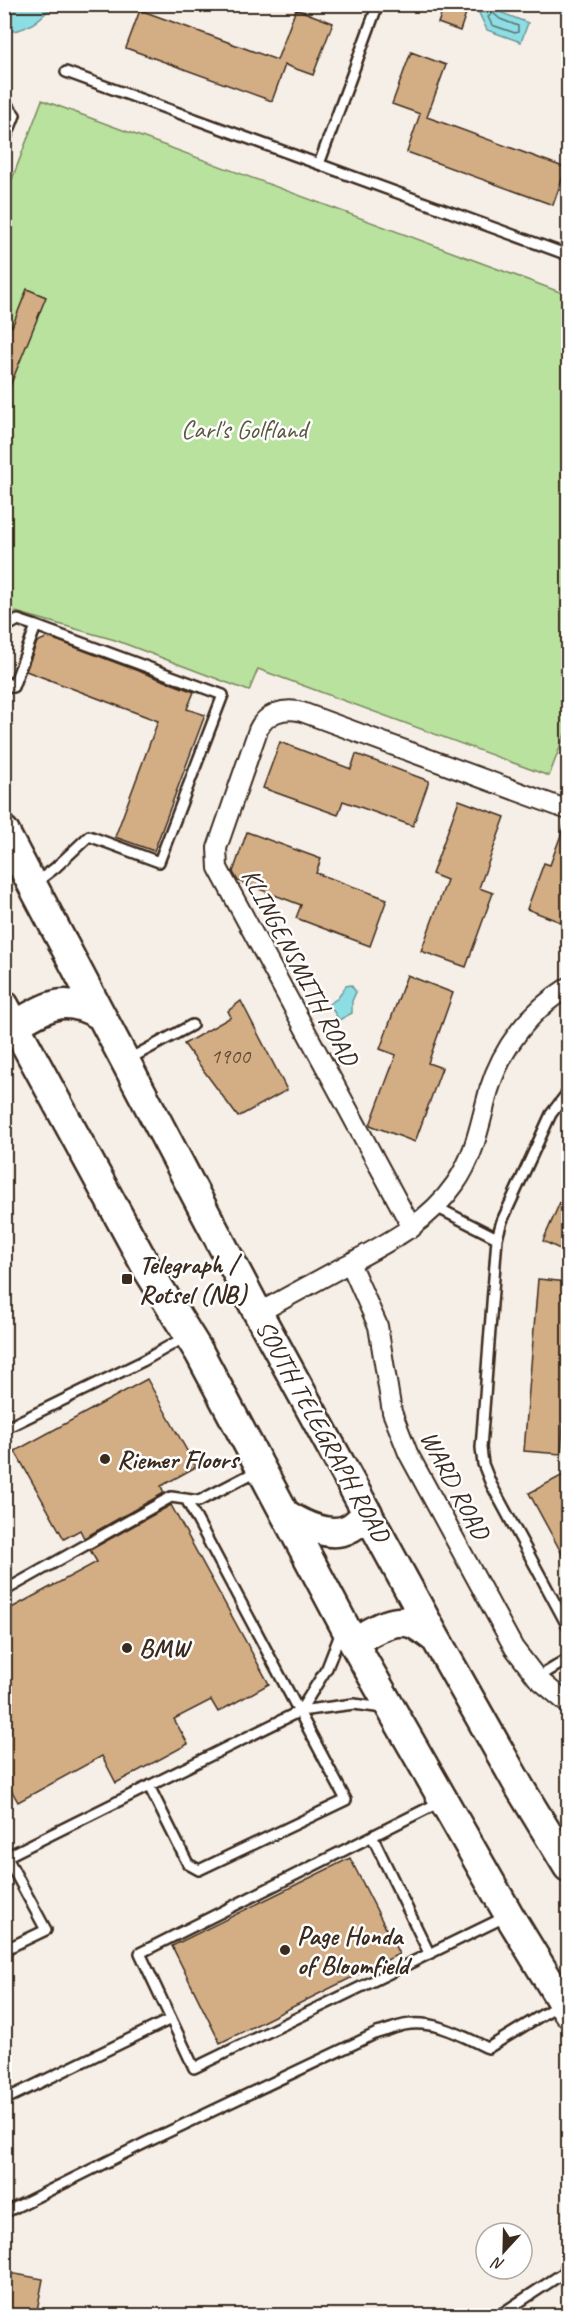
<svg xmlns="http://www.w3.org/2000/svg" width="573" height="2320" font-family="Caveat,sans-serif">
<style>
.green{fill:#b9e29e;stroke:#7a865e;stroke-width:1.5}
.water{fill:#8ddee4;stroke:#6c9695;stroke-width:1.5}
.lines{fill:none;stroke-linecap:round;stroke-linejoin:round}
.shore{stroke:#5c726d;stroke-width:1.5}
.building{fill:#d3ae85;stroke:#3b2a1e;stroke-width:1.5}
.service-casing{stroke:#3b2a1e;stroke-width:14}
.minor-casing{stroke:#3b2a1e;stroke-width:22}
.trunk-casing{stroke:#3b2a1e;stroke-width:33}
.service{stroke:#fff;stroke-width:9}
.minor{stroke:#fff;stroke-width:18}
.trunk{stroke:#fff;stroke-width:28}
.poi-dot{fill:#3b2a1e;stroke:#fff;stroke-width:2}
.labels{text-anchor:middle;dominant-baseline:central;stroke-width:5;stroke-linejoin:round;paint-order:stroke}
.number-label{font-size:22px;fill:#614b38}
.park-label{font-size:26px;fill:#5a583e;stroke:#fff}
.street-label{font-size:26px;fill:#3b2a1e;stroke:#fff}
.poi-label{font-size:26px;font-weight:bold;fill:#3b2a1e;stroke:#fff;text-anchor:start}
</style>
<rect width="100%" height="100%" fill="#f6efe7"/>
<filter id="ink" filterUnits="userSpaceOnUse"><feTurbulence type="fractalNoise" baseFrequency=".0167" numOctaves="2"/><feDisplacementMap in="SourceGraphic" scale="12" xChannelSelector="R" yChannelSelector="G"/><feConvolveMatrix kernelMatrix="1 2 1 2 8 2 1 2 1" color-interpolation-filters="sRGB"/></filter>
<g filter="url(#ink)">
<!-- green -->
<path class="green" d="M42 100 568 295V726L549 776 258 669 249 691 115 640 16 612 5 617V198Z"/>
<!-- water -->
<path class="water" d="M4 5 5 4 54 5C40 19 30 29 9 32L10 27 5 25Z
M497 5 502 13 528 23 521 42 487 30 479 13Z
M351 985 356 992 352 1001V1013L339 1020 329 1004 338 998 346 986Z"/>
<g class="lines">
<!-- shore -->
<path class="shore" d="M493 13 500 19 518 26V32L515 33 492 25 488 17Z"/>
</g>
<!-- building -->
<path class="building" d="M445 4H469L460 31 438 23Z
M296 9 333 23 313 75 285 65 272 101 126 48 140 10 277 60Z
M411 52 446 65 427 117 566 168 553 205 407 152 420 114 392 104Z
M27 289 46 297 4 401V312H6L12 327Z
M48 637 194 692 187 709 205 715 154 851 115 837 158 721 26 671 37 642Z
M280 742 351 769 356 754 429 781 413 826 343 801 338 815 263 788Z
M459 800 505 817 479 888 493 893 466 967 421 951 447 880 432 874Z
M566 821H568V925L527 909 544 863 550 865Z
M247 832 321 859 316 873 387 899 370 946 296 918 301 905 238 881 233 872Z
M407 975 453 993 428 1063 442 1068 415 1142 370 1125 396 1055 380 1049Z
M241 1001 287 1090 238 1117 184 1044 231 1017 228 1011Z
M568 1184V1253L543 1241Z
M538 1279 568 1282V1357L561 1454 524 1451Z
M147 1379 196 1467 161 1486 164 1493 84 1538 80 1530 64 1539 15 1451Z
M563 1475 568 1486V1565L529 1493Z
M171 1505 269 1684 218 1712 211 1700 174 1719 188 1744 116 1783 102 1756 18 1802 4 1777V1612L97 1562 90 1550Z
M350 1858 399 1954 220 2043 172 1946Z
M4 2272 43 2279 36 2316H4Z"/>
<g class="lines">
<!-- service casing -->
<g class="service-casing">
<path id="service" d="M66 72 568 255
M4 101 15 115 4 143
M319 164 378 4
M4 628 18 620 36 626 13 687 4 681
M34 884 55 868 89 836 159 862 223 695 36 626
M129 1059 192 1025
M568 1092 551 1114 502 1221 497 1238 481 1448 483 1464 491 1484 568 1627
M436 1207 497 1238
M4 1431 6 1428 143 1361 185 1337
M4 1591 171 1497 199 1501 257 1471
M537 1678 568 1659
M300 1711 327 1668 341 1632
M149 1786 188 1864 199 1870 346 1800 186 1499
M440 1802 140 1953 194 2068 507 1916
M372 1836 429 1953
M6 1857 300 1711 354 1704 383 1708
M4 1950 46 1930 5 1854
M4 2100 171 2019
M4 2213 145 2143 377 2033C386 2031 395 2027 404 2025 434 2019 462 2036 488 2048L560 2004
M498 2316 565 2272 568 2259"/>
</g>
<!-- minor casing -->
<g class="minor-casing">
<path id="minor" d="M412 1228 218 868 217 848 258 730C266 713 284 707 302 712L568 810
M350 1263 378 1326 392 1412 408 1453 514 1648 537 1678 568 1704
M258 1313C287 1297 317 1281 346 1265 387 1243 428 1223 455 1184 475 1156 480 1123 489 1090 502 1047 530 1011 568 987"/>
</g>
<!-- trunk casing -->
<g class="trunk-casing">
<path id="trunk" d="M4 831 258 1313 436 1639 520 1788 568 1867
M4 1005 148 1270 199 1352 353 1642 509 1915 568 2012
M15 1025C49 1006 63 994 100 1015
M287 1515C303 1525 331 1539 350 1528 357 1524 363 1517 368 1513
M353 1642C370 1633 391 1617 411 1623 420 1626 428 1634 436 1639"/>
</g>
<!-- service -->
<use href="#service" class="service"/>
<!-- minor -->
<use href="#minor" class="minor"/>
<!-- trunk -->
<use href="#trunk" class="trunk"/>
</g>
</g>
<!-- markers -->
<g class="poi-dot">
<rect x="121" y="1273" width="12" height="12" rx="3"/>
<circle cx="105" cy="1459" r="6"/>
<circle cx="127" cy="1648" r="6"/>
<circle cx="285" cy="1950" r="6"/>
</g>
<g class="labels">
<!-- number labels -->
<g class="number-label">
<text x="230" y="1056">1900</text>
</g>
<!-- park labels -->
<g class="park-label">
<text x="244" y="429">Carl's Golfland</text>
</g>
<!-- street labels -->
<g class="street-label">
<text transform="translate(300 967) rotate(62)">KLINGENSMITH ROAD</text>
<text transform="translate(323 1431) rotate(61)">SOUTH TELEGRAPH ROAD</text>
<text transform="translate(455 1485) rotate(62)">WARD ROAD</text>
</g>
<!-- poi labels -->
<g class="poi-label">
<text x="139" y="1264">Telegraph /<tspan x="139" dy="30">Rotsel (NB)</tspan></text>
<text x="117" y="1459">Riemer Floors</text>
<text x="139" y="1648">BMW</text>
<text x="297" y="1935">Page Honda<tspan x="297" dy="30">of Bloomfield</tspan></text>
</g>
</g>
<!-- margin -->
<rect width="573" height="2320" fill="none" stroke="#fff" stroke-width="24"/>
<rect x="12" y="12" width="549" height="2296" fill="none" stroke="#3b2a1e" stroke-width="2" filter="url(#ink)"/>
<!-- north arrow -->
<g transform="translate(504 2251) rotate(202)"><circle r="28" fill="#ffffff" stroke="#b1aaa5" stroke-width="1.5"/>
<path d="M0-4.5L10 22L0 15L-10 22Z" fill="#3b2a1e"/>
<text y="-9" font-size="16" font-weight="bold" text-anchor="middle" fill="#3b2a1e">N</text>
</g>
</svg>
